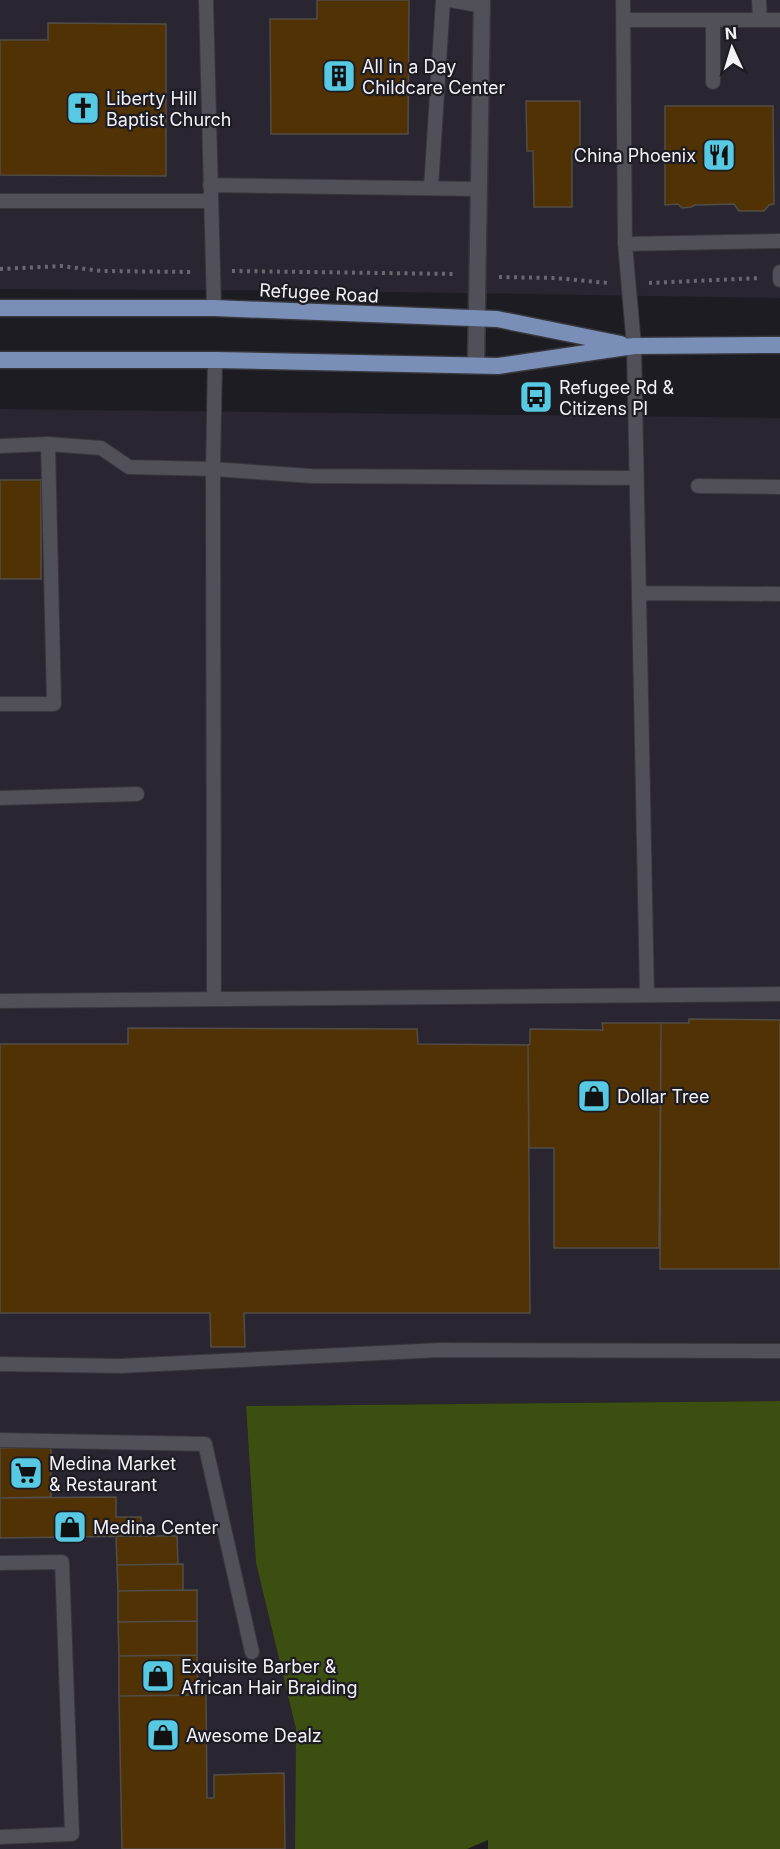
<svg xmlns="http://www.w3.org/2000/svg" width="780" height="1849" font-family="Inter,sans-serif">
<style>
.built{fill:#292632}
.forest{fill:#3d4f10}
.building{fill:#503204;stroke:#524d47;stroke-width:1.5}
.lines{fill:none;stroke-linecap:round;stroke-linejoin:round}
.service-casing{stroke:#37363b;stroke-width:16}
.minor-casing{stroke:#37363b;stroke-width:19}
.primary-casing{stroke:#37363b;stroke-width:19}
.path{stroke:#6a686f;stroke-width:4;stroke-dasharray:3 4.5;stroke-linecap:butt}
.service{stroke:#514f57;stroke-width:14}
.minor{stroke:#514f57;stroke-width:16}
.primary{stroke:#7a8fb7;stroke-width:16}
.labels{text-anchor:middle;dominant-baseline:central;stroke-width:4.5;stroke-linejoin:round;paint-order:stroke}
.poi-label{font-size:18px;fill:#f2f1f6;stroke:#1e1c23;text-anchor:start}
.street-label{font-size:18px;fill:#f2f1f6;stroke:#1e1c23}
</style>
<rect width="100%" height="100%" fill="#1e1c23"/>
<!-- built -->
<path class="built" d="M0 0H780V298L328 291 0 289Z
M0 409 780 418V1401L246 1406 256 1563 296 1729 295 1849H0Z"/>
<!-- forest -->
<path class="forest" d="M780 1401V1849H488V1840L467 1849H295L296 1729 256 1563 246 1406Z"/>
<!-- building -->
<path class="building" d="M317 0H409L408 134H271L270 19H317Z
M48 23 166 24V176L0 175V40H48Z
M526 101H580V151H572V207H534L533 151H527Z
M665 106H773L774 204 769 205 764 211H739L734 204 695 205 691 207 682 208 678 204 665 205Z
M0 480H41V579H0Z
M689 1019 780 1020V1269H660L661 1023H689Z
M602 1023H661L659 1248H554V1148H529L528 1045 530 1044V1029L603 1030Z
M128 1028 417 1029 418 1044 528 1045 530 1313H244L245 1347H211L210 1313H0V1044H128Z
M51 1447V1497L0 1498V1448Z
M116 1497V1517H141V1536L0 1538V1498Z
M116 1536H177L178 1564 117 1565Z
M183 1564V1590L118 1591 117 1565Z
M197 1590V1621L118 1622V1591Z
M197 1621V1655L119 1656 118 1622Z
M197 1655 198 1695 119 1696V1656Z
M206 1695 207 1798H214V1775L284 1773 285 1849H122L119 1696Z"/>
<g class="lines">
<!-- service casing -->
<g class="service-casing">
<path id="service" d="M206 0 214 308
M450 0 482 6
M623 0 625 244 634 346 647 995
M623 20H760L759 0
M713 20V82
M760 20H780
M210 185 479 189
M431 188 443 0
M0 201H210
M625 244 780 241
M780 272V280
M48 444 101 448 129 467 213 469 311 476 636 478
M0 446 48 444 54 704H0
M698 486 780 487
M639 593 780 594
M0 798 137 794
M214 999 213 469 215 360
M0 1001 780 994
M0 1364 120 1366 440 1350 780 1351
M0 1440 205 1444 252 1652
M0 1563 62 1562 72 1834 0 1837"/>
</g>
<!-- minor casing -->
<g class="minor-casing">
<path id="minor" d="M476 365 482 0"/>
</g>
<!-- primary casing -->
<g class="primary-casing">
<path id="primary" d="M0 308H214L497 319 621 344
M0 360H215L498 366 634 346 780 345"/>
</g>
<!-- path -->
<path class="path" d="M0 269 61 266 102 271 192 272
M232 271 456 274
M499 277 555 278 608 283
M649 283 761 278"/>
<!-- service -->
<use href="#service" class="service"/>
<!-- minor -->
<use href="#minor" class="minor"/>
<!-- primary -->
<use href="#primary" class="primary"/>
</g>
<!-- icons -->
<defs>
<g id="building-square" transform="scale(1.725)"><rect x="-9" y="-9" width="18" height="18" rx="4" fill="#57c9e2" stroke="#1e1c23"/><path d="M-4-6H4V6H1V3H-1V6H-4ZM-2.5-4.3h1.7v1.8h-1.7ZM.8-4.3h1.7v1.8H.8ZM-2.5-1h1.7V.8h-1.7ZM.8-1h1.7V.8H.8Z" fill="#111"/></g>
<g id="church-square" transform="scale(1.725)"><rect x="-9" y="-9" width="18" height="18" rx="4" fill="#57c9e2" stroke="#1e1c23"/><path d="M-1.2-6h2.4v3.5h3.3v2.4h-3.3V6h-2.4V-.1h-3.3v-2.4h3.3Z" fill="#111"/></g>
<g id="restaurant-square" transform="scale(1.725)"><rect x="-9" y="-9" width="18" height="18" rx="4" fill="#57c9e2" stroke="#1e1c23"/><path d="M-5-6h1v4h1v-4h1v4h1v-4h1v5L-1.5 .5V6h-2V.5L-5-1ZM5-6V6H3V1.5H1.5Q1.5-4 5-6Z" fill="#111"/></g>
<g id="bus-square" transform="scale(1.725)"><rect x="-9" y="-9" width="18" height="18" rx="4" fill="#57c9e2" stroke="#1e1c23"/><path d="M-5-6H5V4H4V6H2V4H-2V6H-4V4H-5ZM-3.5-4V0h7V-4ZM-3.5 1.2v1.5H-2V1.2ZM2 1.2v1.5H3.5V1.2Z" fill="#111"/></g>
<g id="shop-square" transform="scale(1.725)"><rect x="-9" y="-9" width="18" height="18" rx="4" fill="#57c9e2" stroke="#1e1c23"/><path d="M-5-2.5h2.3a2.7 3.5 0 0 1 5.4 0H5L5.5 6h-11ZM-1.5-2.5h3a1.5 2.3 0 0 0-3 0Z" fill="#111"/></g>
<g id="supermarket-square" transform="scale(1.725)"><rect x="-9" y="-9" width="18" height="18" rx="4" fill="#57c9e2" stroke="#1e1c23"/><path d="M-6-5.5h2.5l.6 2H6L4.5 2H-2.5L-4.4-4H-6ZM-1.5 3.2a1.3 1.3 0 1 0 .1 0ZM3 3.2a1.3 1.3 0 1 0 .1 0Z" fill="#111"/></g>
</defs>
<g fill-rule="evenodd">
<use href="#building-square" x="339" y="76"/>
<use href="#church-square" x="83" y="108"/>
<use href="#restaurant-square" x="719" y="155"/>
<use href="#bus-square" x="536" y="397"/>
<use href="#shop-square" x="594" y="1096"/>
<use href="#supermarket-square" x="26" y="1473"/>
<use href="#shop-square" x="70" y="1527"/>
<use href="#shop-square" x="158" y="1676"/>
<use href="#shop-square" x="163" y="1735"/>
</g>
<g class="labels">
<!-- poi labels -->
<g class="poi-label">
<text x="362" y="66">All in a Day<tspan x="362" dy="21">Childcare Center</tspan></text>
<text x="106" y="98">Liberty Hill<tspan x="106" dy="21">Baptist Church</tspan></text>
<text x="696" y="155" text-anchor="end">China Phoenix</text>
<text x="559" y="387">Refugee Rd &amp;<tspan x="559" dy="21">Citizens Pl</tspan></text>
<text x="617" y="1096">Dollar Tree</text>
<text x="49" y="1463">Medina Market<tspan x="49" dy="21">&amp; Restaurant</tspan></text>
<text x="93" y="1527">Medina Center</text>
<text x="181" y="1666">Exquisite Barber &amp;<tspan x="181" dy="21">African Hair Braiding</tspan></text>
<text x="186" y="1735">Awesome Dealz</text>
</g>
<!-- street labels -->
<g class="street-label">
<text transform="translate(319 293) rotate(3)">Refugee Road</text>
</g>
</g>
<!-- north arrow -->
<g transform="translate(732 48) rotate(356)" stroke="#1e1c23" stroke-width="4.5" paint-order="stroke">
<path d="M0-4.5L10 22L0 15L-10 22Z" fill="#f2f1f6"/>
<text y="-9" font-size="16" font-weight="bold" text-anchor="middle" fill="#f2f1f6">N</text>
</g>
</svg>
